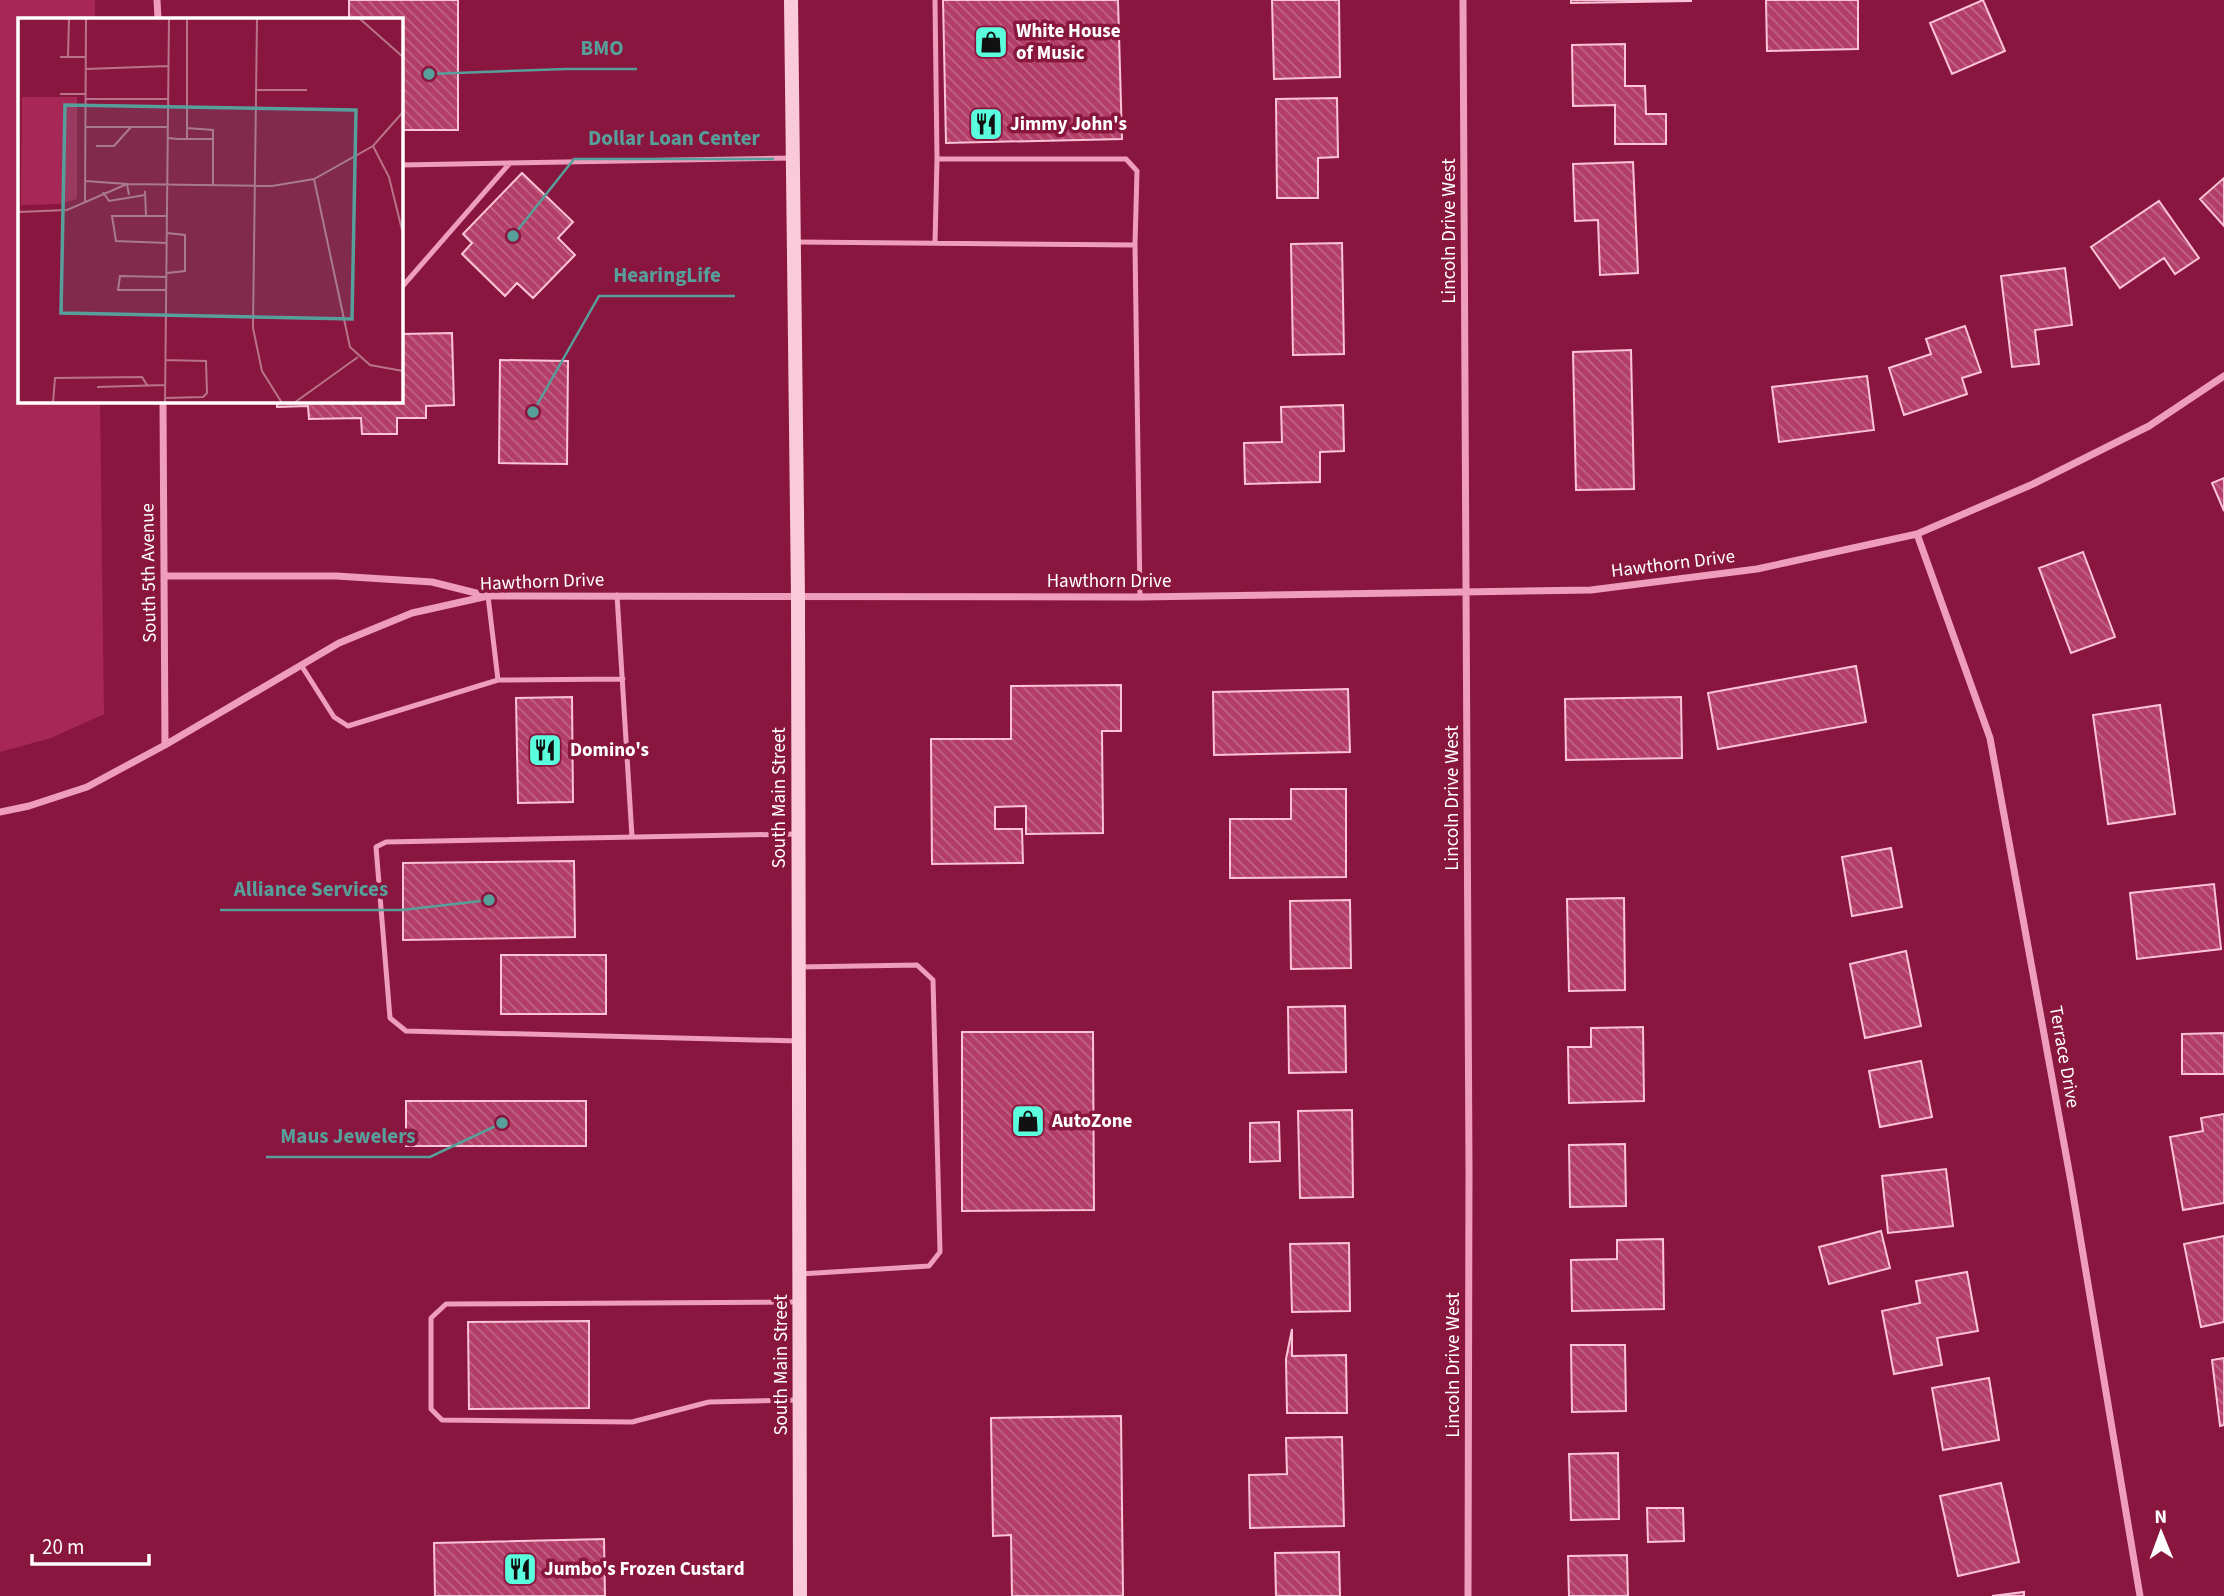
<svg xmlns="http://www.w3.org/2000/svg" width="2224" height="1596" font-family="'Source Sans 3',sans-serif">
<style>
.green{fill:#a72856}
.building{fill:url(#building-back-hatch);stroke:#fbc3d7;stroke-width:2}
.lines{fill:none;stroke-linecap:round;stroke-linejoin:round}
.service{stroke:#ee9dbb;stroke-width:5}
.minor{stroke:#ee9dbb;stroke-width:7}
.secondary{stroke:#facadb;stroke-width:14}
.labels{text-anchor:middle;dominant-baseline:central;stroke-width:7;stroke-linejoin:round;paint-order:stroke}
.poi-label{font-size:19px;font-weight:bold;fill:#fff;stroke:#89163e;text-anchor:start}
.street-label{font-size:19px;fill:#fff;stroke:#89163e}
.inset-road{fill:none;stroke:#b8738b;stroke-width:2}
.view{fill:#579f9a;fill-opacity:0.15;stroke:#579f9a;stroke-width:3.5}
.inset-edge{fill:none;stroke:#fff;stroke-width:3.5}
.leader{fill:none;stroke:#579f9a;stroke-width:2.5}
.callout-dot{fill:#579f9a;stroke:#89163e;stroke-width:2.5}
.callout-label{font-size:21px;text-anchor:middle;font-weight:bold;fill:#579f9a;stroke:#89163e;stroke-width:7;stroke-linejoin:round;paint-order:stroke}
</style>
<defs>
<pattern id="building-back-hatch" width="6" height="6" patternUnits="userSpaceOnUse" patternTransform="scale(1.75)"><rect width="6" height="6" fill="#b23e68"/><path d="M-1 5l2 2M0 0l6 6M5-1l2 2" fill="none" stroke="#c16586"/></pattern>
</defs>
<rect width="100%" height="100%" fill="#89163e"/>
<!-- green -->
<path class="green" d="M0 0H95V19H19V401H100L104 714 51 738 0 752Z"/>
<!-- building -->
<path class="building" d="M349 0H458V130H401V19H349Z
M943 0H1118L1122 139 946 143Z
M1272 0H1339L1340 77 1274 79Z
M1571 0H1691V1L1571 3Z
M1766 0H1858V49L1767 51Z
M1983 0 2005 51 1952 74 1930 23Z
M1625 44V86H1645L1646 114H1666V144H1615V105L1573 106 1572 45Z
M1337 98 1338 157 1318 158V198H1277L1276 99Z
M1633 162 1638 273 1600 275 1598 220 1575 221 1573 164Z
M522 173 573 222 558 238 575 255 533 298 517 283 505 296 462 254 472 243 463 234Z
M2224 178V226L2200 199Z
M2159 201 2199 258 2175 274 2164 258 2120 288 2091 247Z
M1342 243 1344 354 1293 355 1291 244Z
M2065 268 2072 325 2035 330 2039 364 2012 367 2001 276Z
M1965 326 1981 372 1962 378 1967 394 1904 415 1889 368 1931 354 1926 339Z
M452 333 454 405 426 406V418H397V434H362L361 418 309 419 308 406 277 407V401H401V334Z
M1631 350 1634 489 1576 490 1573 352Z
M500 360 568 361 567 464 499 463Z
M1867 376 1874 430 1779 442 1772 387Z
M1343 405 1344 451 1320 452V482L1245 484 1244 443 1282 442 1281 407Z
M2224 478V511L2212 483Z
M2083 552 2115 637 2071 653 2039 568Z
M1856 666 1866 722 1718 749 1708 693Z
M1121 685V731H1102L1103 833 1026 834V806L995 807V829H1022L1023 863 932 864 931 739H1011V686Z
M1348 689 1350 752 1214 755 1213 692Z
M572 697 573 802 518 803 516 698Z
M1681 697 1682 758 1566 760 1565 699Z
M2160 705 2175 814 2108 824 2093 715Z
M1291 789H1346V877L1230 878V819H1291Z
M1891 848 1902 907 1852 916 1842 857Z
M574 861 575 937 403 940V863Z
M2214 884 2221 949 2137 959 2130 893Z
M1624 898 1625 990 1569 991 1567 899Z
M1350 900 1351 968 1291 969 1290 901Z
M1906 951 1921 1026 1865 1038 1850 964Z
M501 955H606V1014H501Z
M1345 1006 1346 1072 1289 1073 1288 1007Z
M1643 1027 1644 1101 1569 1103 1568 1047H1591V1028Z
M962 1032H1093L1094 1210 962 1211Z
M2224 1033V1074H2182V1034Z
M1921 1061 1932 1117 1880 1127 1869 1071Z
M406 1101H586V1146H406Z
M1352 1110 1353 1197 1300 1198 1298 1111Z
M2224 1114V1203L2183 1210 2170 1137 2203 1131 2201 1118Z
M1279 1122 1280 1161 1250 1162V1123Z
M1625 1144 1626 1206 1570 1207 1569 1145Z
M1946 1169 1953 1226 1888 1233 1882 1176Z
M1881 1231 1890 1268 1829 1284 1819 1247Z
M2224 1236V1322L2201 1327 2184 1244Z
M1663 1239 1664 1309 1572 1311 1571 1260 1617 1259V1240Z
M1349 1243 1350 1311 1292 1312 1290 1244Z
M1967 1272 1978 1331 1937 1338 1942 1365 1894 1374 1882 1311 1920 1303 1916 1281Z
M589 1321V1408L469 1409 468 1322Z
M1292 1329V1356L1346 1355 1347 1413H1287L1286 1359Z
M1571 1345H1625L1626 1411 1572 1412Z
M2224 1358V1425L2220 1426 2212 1360Z
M1989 1378 1999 1440 1943 1450 1932 1388Z
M1121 1416 1123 1596H1012L1011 1535 993 1536 991 1418Z
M1342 1437 1344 1526 1250 1528 1249 1475 1287 1474 1286 1438Z
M1618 1453 1619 1519 1571 1520 1569 1454Z
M2001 1483 2019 1562 1958 1576 1940 1496Z
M1647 1508H1683L1684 1541 1648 1542Z
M604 1539 605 1596H435L434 1543Z
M1339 1552 1340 1596H1276L1275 1553Z
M1627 1555 1628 1596H1569L1568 1556Z
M2024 1592V1596H1992Z"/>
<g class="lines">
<!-- service -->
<path class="service" d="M935 0 937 159
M401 165 793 158
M797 242 1135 245 1137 171 1126 159H937L935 243
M1135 245 1140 597
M401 288 510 163
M617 595 632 837
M488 596 498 680
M301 665 334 717 348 726 498 680 623 679
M796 834 386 842 376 847 390 1018 406 1031 798 1041
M799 967 917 965 933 980 940 1252 929 1266 800 1274
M797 1302 446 1304 431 1318V1409L442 1420 632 1422 709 1402 799 1400"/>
<!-- minor -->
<path class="minor" d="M157 0 158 19
M1463 0 1469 1171 1468 1596
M163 401 165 745
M1917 534 1990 738 2071 1182 2140 1596
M164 576H336L432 582 484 595
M0 812 29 806 87 787 165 745 339 643 412 613 488 596 1140 597 1591 590 1757 569 1917 534 2033 484 2149 426 2224 376"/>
<!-- secondary -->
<path class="secondary" d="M791 0 798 598 800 1596"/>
</g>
<!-- icons -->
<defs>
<g id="shop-square" transform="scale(1.75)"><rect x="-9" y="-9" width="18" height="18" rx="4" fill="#5affdd" stroke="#89163e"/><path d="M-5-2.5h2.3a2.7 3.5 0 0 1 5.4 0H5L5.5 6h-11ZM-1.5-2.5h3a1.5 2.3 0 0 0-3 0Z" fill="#111"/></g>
<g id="restaurant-square" transform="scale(1.75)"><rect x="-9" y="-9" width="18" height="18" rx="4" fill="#5affdd" stroke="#89163e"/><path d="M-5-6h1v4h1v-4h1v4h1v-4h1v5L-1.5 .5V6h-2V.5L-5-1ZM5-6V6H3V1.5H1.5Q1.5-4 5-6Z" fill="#111"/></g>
</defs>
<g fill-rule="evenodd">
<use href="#shop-square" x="991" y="42"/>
<use href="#restaurant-square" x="986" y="124"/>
<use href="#restaurant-square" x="545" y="750"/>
<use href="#shop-square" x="1028" y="1121"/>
<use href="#restaurant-square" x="520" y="1569"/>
</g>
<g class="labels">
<!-- poi labels -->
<g class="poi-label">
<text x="1016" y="31">White House<tspan x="1016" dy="22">of Music</tspan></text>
<text x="1010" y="124">Jimmy John's</text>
<text x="570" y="750">Domino's</text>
<text x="1052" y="1121">AutoZone</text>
<text x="544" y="1569">Jumbo's Frozen Custard</text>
</g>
<!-- street labels -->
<g class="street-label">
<text transform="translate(1449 231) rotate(-90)">Lincoln Drive West</text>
<text transform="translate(1673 564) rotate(-7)">Hawthorn Drive</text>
<text transform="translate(149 573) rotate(-91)">South 5th Avenue</text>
<text x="1109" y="581">Hawthorn Drive</text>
<text transform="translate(542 582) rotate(-2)">Hawthorn Drive</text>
<text transform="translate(779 798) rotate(-90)">South Main Street</text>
<text transform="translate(1452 798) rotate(-90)">Lincoln Drive West</text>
<text transform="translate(2064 1057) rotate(80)">Terrace Drive</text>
<text transform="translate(781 1365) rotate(-90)">South Main Street</text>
<text transform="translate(1453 1365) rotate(-90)">Lincoln Drive West</text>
</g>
</g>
<!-- overview -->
<g transform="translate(18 18)">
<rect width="385" height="385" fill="#89163e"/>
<path d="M4 79H59V181L41 186 3 187Z" fill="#a72856"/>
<path class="inset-road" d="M239 0 235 310 244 353 264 385M341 0 385 39M42 39H68M50 39 51 0M68 51 150 48M238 72H289M42 76H68M68 81H150M67 109H150M169 110V0M150 120 160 121H195V112L169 110V121M78 128H96L113 109M355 128 371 159 385 216M296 161 332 329 352 347 385 353M67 163 109 166 111 177M195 167V121M127 173 128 198M85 174 91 183 127 177M67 185 68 0M0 194 49 192 109 166 254 168 296 161 355 128 385 94M149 225 98 223 94 198H149M149 255 167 253V217L149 215M148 272H100L102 258 149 259M79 369 147 367M147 380 185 379 189 375 188 343 147 342M35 385 37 360 124 359 129 367M147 385 151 0M276 385 340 339"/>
<path class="view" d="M47 87 338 92 334 301 43 295Z"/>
<rect width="385" height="385" class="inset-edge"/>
</g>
<!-- callouts -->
<path class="leader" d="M429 74L566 69H637M513 236L574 159H774M533 412L599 296H735M489 900L402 910H220M502 1123L430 1157H266"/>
<g class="callout-dot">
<circle cx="429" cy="74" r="7"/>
<circle cx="513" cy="236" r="7"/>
<circle cx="533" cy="412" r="7"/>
<circle cx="489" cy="900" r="7"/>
<circle cx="502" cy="1123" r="7"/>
</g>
<g class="callout-label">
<text x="602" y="55">BMO</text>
<text x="674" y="145">Dollar Loan Center</text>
<text x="667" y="282">HearingLife</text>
<text x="311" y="896">Alliance Services</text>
<text x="348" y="1143">Maus Jewelers</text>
</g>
<!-- north arrow -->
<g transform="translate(2161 1533) rotate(359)" stroke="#89163e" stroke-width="5" paint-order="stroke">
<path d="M0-5L12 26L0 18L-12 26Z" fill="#ffffff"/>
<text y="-10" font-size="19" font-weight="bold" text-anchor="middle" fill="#ffffff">N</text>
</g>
<!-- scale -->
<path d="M32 1554v10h117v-10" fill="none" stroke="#ffffff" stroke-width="3.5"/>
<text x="42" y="1554" font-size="21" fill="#ffffff" stroke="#89163e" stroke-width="5" paint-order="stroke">20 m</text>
</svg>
